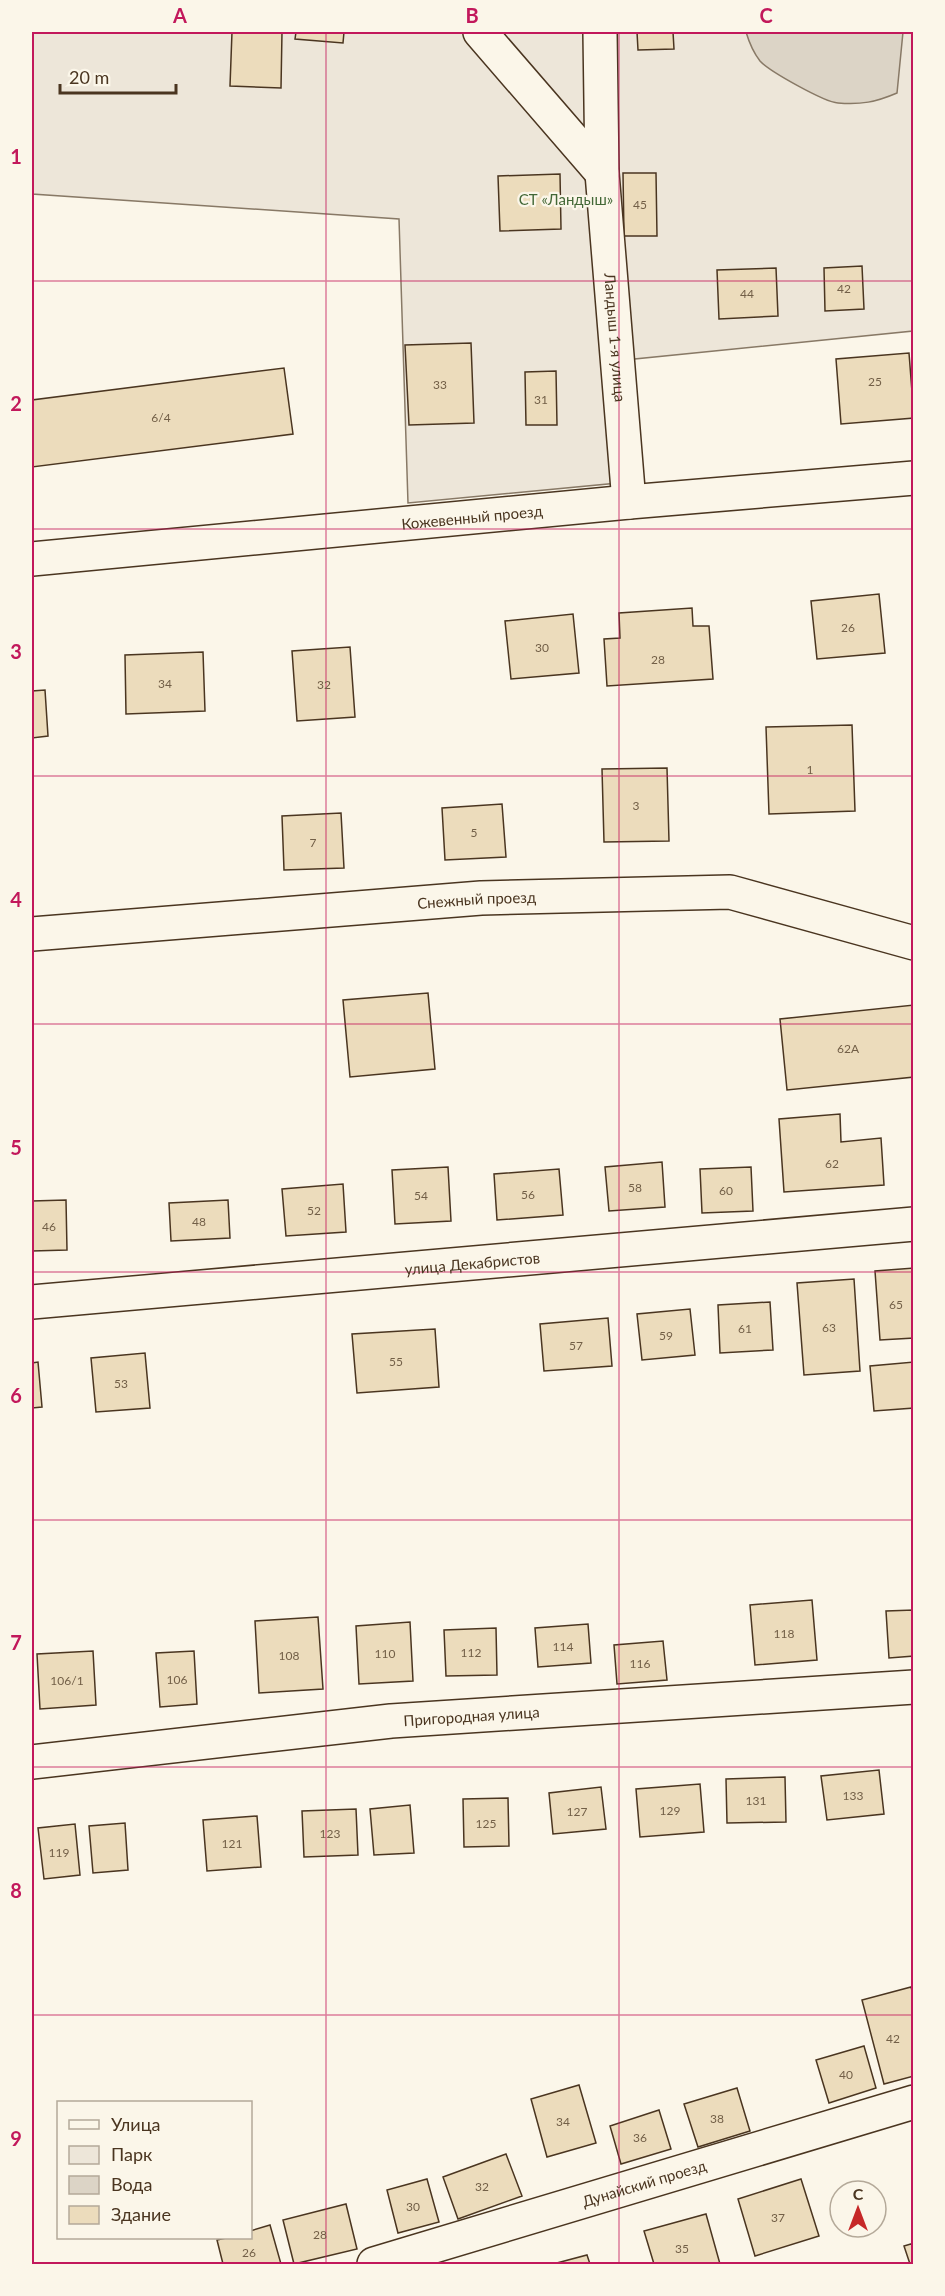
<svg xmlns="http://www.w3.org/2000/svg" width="945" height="2296" font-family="Lato,sans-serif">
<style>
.green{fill:#ede6d9;stroke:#887966;stroke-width:1.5}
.water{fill:#dcd4c6;stroke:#887966;stroke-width:1.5}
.building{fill:#ecdcbc;stroke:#4a3520;stroke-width:1.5}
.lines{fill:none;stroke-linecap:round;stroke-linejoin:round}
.minor-casing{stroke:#4a3520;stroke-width:36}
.minor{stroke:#fbf6e9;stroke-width:33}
.grid{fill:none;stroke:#c2185b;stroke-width:1.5;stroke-opacity:0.55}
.labels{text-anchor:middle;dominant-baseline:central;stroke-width:4.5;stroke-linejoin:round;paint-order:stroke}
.number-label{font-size:12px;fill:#725f47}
.park-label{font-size:15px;fill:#436837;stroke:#fbf6e9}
.street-label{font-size:15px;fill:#4a3520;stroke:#fbf6e9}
.neatline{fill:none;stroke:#c2185b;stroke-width:2}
.grid-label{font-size:20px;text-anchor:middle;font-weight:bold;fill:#c2185b}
</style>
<rect width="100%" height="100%" fill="#fbf6e9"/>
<!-- green -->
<path class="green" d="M32 32H913V331L605 362 618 483 408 503 399 219 32 194Z"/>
<!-- water -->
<path class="water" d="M746 32H903L897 93C876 102 861 105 838 103 824 102 769 71 760 61 753 52 749 42 746 32Z"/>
<!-- building -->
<path class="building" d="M232 32H282L281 88 230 86Z
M296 32H344L343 43 295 39Z
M637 32H673L674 49 638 50Z
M623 173H656L657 236H624Z
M560 174 561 229 500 231 498 176Z
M862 266 864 309 825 311 824 268Z
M776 268 778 316 719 319 717 270Z
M471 343 474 423 409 425 405 345Z
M909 353 914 418 841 424 836 359Z
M284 368 293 434 32 467V400Z
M556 371 557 425H526L525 372Z
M879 594 885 653 817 659 811 601Z
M692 608 693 626H709L713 679 607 686 604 639 620 638 619 613Z
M573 614 579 673 511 679 505 621Z
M350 647 355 717 297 721 292 651Z
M203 652 205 711 126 714 125 655Z
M45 690 48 736 32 738V691Z
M852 725 855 811 769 814 766 727Z
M667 768 669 841 604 842 602 769Z
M502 804 506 857 445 860 442 808Z
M341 813 344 868 284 870 282 816Z
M428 993 435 1069 350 1077 343 1000Z
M914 1005V1077L787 1090 780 1019Z
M840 1114 841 1142 881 1138 884 1185 784 1192 779 1119Z
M662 1162 665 1207 609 1211 605 1167Z
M448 1167 451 1221 395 1224 392 1170Z
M751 1167 753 1211 702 1213 700 1169Z
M559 1169 563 1215 497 1220 494 1174Z
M343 1184 346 1232 286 1236 282 1189Z
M66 1200 67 1250 32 1251V1201Z
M228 1200 230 1238 171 1241 169 1203Z
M914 1268V1338L880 1340 875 1271Z
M854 1279 860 1371 804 1375 797 1283Z
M770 1302 773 1350 720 1353 718 1305Z
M690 1309 695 1355 642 1360 637 1314Z
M608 1318 612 1366 544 1371 540 1324Z
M435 1329 439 1387 357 1393 352 1334Z
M145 1353 150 1408 96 1412 91 1358Z
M38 1362 42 1407 32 1408V1363Z
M914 1362V1408L874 1411 870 1366Z
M812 1600 817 1660 755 1665 750 1605Z
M914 1610V1656L889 1658 886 1611Z
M318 1617 323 1689 259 1693 255 1621Z
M410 1622 413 1681 359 1684 356 1626Z
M588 1624 591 1663 538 1667 535 1628Z
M496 1628 497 1675 446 1676 444 1630Z
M663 1641 667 1680 617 1684 614 1645Z
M93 1651 96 1705 40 1709 37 1654Z
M194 1651 197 1704 160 1707 156 1653Z
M879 1770 884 1814 827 1820 821 1776Z
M785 1777 786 1822 727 1823 726 1779Z
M700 1784 704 1832 640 1837 636 1789Z
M601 1787 606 1829 553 1834 549 1793Z
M508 1798 509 1846 464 1847 463 1799Z
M410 1805 414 1853 374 1855 370 1809Z
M356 1809 358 1855 304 1857 302 1811Z
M257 1816 261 1867 207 1871 203 1820Z
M125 1823 128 1870 93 1873 89 1826Z
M75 1824 80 1875 44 1879 38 1828Z
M911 1987 914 1998V2076L884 2084 862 2000Z
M864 2046 876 2088 829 2103 816 2060Z
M579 2085 596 2143 547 2157 531 2099Z
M737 2088 750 2131 698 2147 684 2104Z
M659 2110 671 2149 621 2164 610 2126Z
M506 2154 522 2196 458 2219 443 2177Z
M427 2179 439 2222 398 2233 387 2190Z
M801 2179 819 2236 755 2256 738 2199Z
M346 2204 357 2249 294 2264 283 2220Z
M706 2214 720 2264H654L644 2231Z
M270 2225 281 2264H223L217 2240 226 2238H250V2231Z
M914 2243V2264H910L904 2246Z
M587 2255 590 2264H553Z"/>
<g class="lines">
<!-- minor casing -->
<g class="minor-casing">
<g id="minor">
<path d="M480 32 602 173"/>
<path id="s1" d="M600 32 602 173 629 502"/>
<path id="s2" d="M32 559 629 502 914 478"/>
<path id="s3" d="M32 934 481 898 730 892 914 943"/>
<path id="s4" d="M32 1302 914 1224"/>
<path id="s5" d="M32 1762 391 1721 914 1687"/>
<path id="s6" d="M374 2264 914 2102"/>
</g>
</g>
<!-- minor -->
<use href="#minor" class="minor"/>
</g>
<!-- grid -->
<path class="grid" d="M326 32V2264M619 32V2264M32 281H914M32 529H914M32 776H914M32 1024H914M32 1272H914M32 1520H914M32 1767H914M32 2015H914"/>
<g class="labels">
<!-- number labels -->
<g class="number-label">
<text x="640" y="204">45</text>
<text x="844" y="288">42</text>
<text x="747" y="293">44</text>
<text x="875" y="381">25</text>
<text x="440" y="384">33</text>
<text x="541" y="399">31</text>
<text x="161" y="417">6/4</text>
<text x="848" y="627">26</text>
<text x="542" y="647">30</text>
<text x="658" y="659">28</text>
<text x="165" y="683">34</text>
<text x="324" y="684">32</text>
<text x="810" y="769">1</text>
<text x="636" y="805">3</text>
<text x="474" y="832">5</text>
<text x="313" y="842">7</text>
<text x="848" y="1048">62А</text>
<text x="832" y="1163">62</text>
<text x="635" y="1187">58</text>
<text x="726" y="1190">60</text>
<text x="528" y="1194">56</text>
<text x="421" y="1195">54</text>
<text x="314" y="1210">52</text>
<text x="199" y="1221">48</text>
<text x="49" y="1226">46</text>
<text x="896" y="1304">65</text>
<text x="829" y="1327">63</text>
<text x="745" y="1328">61</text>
<text x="666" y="1335">59</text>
<text x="576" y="1345">57</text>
<text x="396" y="1361">55</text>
<text x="121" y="1383">53</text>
<text x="784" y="1633">118</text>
<text x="563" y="1646">114</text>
<text x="471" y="1652">112</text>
<text x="385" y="1653">110</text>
<text x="289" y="1655">108</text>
<text x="640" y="1663">116</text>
<text x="177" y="1679">106</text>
<text x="67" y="1680">106/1</text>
<text x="853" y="1795">133</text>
<text x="756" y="1800">131</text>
<text x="670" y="1810">129</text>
<text x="577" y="1811">127</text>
<text x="486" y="1823">125</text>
<text x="330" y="1833">123</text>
<text x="232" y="1843">121</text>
<text x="59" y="1852">119</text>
<text x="893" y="2038">42</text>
<text x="846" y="2074">40</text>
<text x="717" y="2118">38</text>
<text x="563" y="2121">34</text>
<text x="640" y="2137">36</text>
<text x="482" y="2186">32</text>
<text x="413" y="2206">30</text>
<text x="778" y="2217">37</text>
<text x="320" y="2234">28</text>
<text x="682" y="2248">35</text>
<text x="249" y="2252">26</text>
</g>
<!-- park labels -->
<g class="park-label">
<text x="566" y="199">СТ «Ландыш»</text>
</g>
<!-- street labels -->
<g class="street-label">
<text stroke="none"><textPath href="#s1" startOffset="306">Ландыш 1-я улица</textPath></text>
<text stroke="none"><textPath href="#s2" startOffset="442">Кожевенный проезд</textPath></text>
<text stroke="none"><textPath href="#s3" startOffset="446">Снежный проезд</textPath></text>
<text stroke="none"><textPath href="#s4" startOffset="442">улица Декабристов</textPath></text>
<text stroke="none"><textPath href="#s5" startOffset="442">Пригородная улица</textPath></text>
<text stroke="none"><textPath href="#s6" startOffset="282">Дунайский проезд</textPath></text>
</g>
</g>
<!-- border -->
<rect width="945" height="2296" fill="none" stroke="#fbf6e9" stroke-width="66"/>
<!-- legend -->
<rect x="57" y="2101" width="195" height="138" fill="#fbf6e9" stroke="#b4a999" stroke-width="1.5"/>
<rect x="69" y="2120" width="30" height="9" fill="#fbf6e9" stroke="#b4a999" stroke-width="1.5"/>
<text x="111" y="2131" font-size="18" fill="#4a3520">Улица</text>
<rect x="69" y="2146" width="30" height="18" fill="#ede6d9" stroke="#b4a999" stroke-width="1.5"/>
<text x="111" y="2161" font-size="18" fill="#4a3520">Парк</text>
<rect x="69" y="2176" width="30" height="18" fill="#dcd4c6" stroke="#b4a999" stroke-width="1.5"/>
<text x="111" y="2191" font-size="18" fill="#4a3520">Вода</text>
<rect x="69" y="2206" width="30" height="18" fill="#ecdcbc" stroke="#b4a999" stroke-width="1.5"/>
<text x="111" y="2221" font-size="18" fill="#4a3520">Здание</text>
<!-- north arrow -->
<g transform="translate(858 2209)"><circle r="28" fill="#fbf6e9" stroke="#b4a999" stroke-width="1.5"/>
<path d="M0-4.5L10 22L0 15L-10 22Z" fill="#c62828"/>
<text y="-9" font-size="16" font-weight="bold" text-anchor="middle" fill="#4a3520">С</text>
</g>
<!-- scale -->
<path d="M60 84v9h116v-9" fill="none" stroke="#4a3520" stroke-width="3"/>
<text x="69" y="84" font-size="18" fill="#4a3520" stroke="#fbf6e9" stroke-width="4.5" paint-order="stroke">20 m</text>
<rect x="33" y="33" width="879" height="2230" class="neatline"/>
<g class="grid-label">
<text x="180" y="23">A</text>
<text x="472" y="23">B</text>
<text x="766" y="23">C</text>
<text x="16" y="164">1</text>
<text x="16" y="411">2</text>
<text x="16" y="659">3</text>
<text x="16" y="907">4</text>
<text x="16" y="1155">5</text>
<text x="16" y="1403">6</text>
<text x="16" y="1650">7</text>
<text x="16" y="1898">8</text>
<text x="16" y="2146">9</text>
</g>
</svg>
